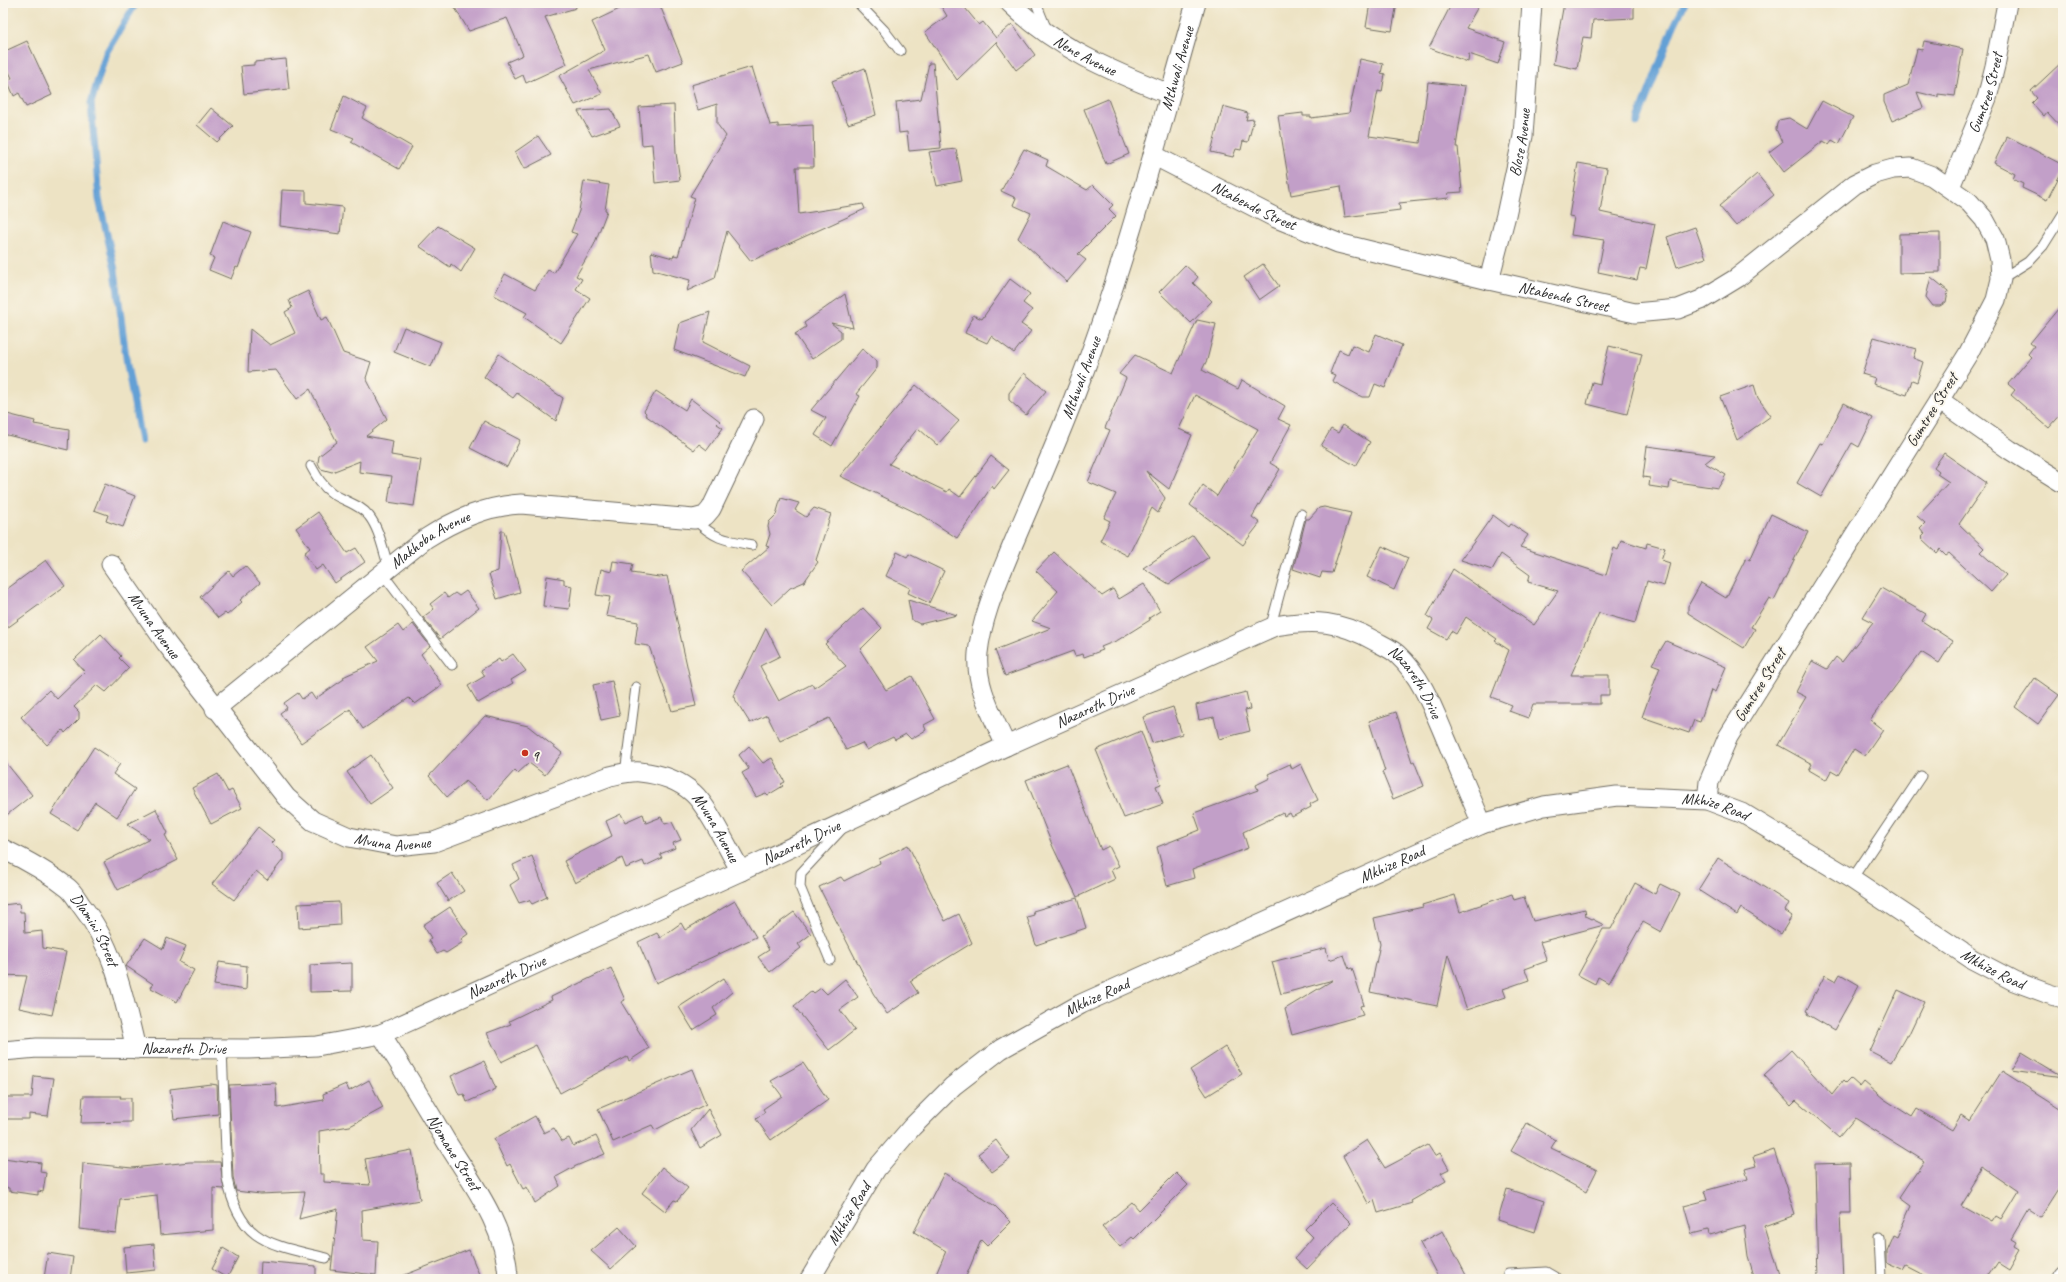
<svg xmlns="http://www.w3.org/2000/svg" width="2066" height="1282" font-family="Caveat,sans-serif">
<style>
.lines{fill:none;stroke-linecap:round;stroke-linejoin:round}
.stream{stroke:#64a0d5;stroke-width:7}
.building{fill:#c29fc8;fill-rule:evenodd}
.service-casing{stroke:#6f6b61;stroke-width:11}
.minor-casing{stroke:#6f6b61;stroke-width:21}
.service{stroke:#fff;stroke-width:9}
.minor{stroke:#fff;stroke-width:19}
.poi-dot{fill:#c8321e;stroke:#fbf7ec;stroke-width:1.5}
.labels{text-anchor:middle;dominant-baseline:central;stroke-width:4;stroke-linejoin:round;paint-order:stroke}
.street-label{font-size:16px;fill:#2b2b2b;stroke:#fbf7ec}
.poi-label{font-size:16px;fill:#2b2b2b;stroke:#fbf7ec;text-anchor:start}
</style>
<rect width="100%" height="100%" fill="#fbf7ec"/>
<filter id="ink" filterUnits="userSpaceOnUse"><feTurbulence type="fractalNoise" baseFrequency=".025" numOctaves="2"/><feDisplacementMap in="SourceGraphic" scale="8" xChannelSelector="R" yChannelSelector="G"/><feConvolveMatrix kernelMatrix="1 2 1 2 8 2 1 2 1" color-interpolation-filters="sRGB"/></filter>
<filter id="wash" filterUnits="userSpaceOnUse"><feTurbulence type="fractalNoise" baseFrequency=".012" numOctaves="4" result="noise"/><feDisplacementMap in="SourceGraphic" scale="16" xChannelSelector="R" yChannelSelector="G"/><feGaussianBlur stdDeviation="0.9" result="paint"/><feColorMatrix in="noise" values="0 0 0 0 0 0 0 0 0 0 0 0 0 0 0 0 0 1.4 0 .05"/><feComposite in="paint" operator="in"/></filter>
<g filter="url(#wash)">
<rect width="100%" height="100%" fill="#ede3c4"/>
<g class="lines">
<!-- stream -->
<path class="stream" d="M136 3 106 53 91 103 99 199 115 270 127 365 141 441
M1637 123 1673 28 1685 3"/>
</g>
<g id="blocks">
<!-- building -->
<path class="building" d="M452 3H575L576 8 545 17 567 64 526 83 523 75 515 79 507 62 523 55 507 18 469 31Z
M632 3H659L683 62 656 72 649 54 589 70 602 94 575 105 559 76 605 50 592 22Z
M939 3H961L979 25 983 22 996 38 1012 24 1035 55 1016 70 996 42 957 80 925 32 947 16Z
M1370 3H1397L1392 31 1366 27Z
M1452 3H1480L1466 28 1505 42 1498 64 1469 54 1468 62 1429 48Z
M1564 3H1634V18L1593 20 1591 38 1583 37 1577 69 1553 64Z
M27 41 52 95 26 107 19 93 14 96 7 80 12 78 3 60V52Z
M1924 41 1963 49 1955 96 1938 94V97L1917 92 1923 108 1892 121 1884 102V95L1908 85 1917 49 1922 50Z
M286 59 289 89 244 94 241 66 254 65V62Z
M1360 59 1383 64 1381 73 1385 74 1382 92 1378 91 1369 136 1420 143 1428 82 1465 86 1456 147H1458L1462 192 1448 193 1449 198 1399 203 1400 210 1345 217 1341 186 1291 195 1278 116 1303 113V116H1311V118L1349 113Z
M2063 61V129L2047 112 2044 116 2032 103 2037 98 2031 91Z
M929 63H933L941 148 909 151 907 132 899 133 896 102 921 99Z
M752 67 770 125 778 124V127L813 125 814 167H796L799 214 863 204 865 209 751 261 727 231 715 278 687 291 690 280 653 270 651 252 673 258 674 255 678 256 695 198 690 196 726 136 717 124V104L698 110 691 85Z
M865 68 876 115 848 124 832 81Z
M344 96 367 108 362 118 412 147 399 169 351 142 354 138 331 129Z
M1108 99 1129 154 1106 164 1084 109Z
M1822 101 1853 117 1839 144 1832 140 1829 144 1823 141 1784 172 1769 152 1782 142 1776 129 1777 124 1779 120 1789 118 1807 129Z
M674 105 676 153 680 180 655 183 652 144 642 145 639 107Z
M1223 106 1248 113 1246 120 1254 119 1248 142 1243 141 1241 150 1236 149 1233 157 1211 152Z
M211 108 233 126 217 142 197 125Z
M611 109 620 126 592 136 578 111Z
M538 136 551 155 524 169 515 152Z
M2007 136 2063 165V169L2047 200 2022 188 2023 184 2013 179 2015 174 1994 163Z
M956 149 962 181 937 186 929 152Z
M1024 149 1048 160 1046 166 1087 190 1093 185 1113 205 1109 209 1116 216 1078 254 1086 260 1067 282 1018 238 1031 213 1013 205 1016 198 1001 191Z
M1578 163 1607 168 1600 212 1655 224 1646 269 1640 268 1637 280 1598 272 1604 240 1571 235 1574 217 1569 216Z
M1757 174 1774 195 1736 226 1719 206Z
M584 181 609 185 605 210 607 211 594 245 576 276 582 279 576 289 590 298 561 343 524 317 527 313 494 295 505 274 535 290 548 270 554 273 577 234 571 232 579 211Z
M282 190 306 191V203L343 207 340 234 280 226Z
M223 221 251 232 238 268 236 267 231 279 209 270 214 258 210 256Z
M438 226 475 248 461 272 451 264 450 267 419 246Z
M1695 227 1706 258 1677 267 1667 237Z
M1940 233V272L1899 273V234Z
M1263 264 1279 286 1259 300 1244 277Z
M1185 265 1198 277 1193 283 1212 301 1191 323 1159 292Z
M1931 277 1948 291 1946 302 1940 306H1933L1926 297Z
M1010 279 1030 294 1023 303 1032 310 1021 324 1031 331 1014 353 991 336 987 343 965 333 973 315 982 319Z
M308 291 321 320 327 317 343 353 371 362 366 378 387 419 366 436 393 441 391 455 421 460 414 506 388 502 392 476 359 472 360 461 332 472 321 469 318 463 319 456 337 442 310 389 297 399 276 370 248 372 250 329 270 345 295 333 285 312 292 308 289 300Z
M845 294 853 328 831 323 841 331V339L812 359 795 334 806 327 804 323Z
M2063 303V412L2049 428 2011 395 2015 390 2008 384 2031 357 2028 354 2034 346 2030 343Z
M710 312 703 342 750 366 745 377 674 350 680 323Z
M1197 320 1216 324 1207 360 1202 370 1238 389 1242 380 1285 406 1278 419 1291 425 1270 463 1280 469 1252 517 1260 523 1243 545 1190 505 1203 485 1217 496 1258 429 1195 395 1179 429 1192 435 1169 489 1146 471 1165 498 1158 513 1152 508 1128 556 1100 541 1110 521 1104 518 1116 494 1088 482 1110 430 1105 428 1126 378 1119 374 1135 355 1173 373Z
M404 327 441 342 431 367 394 352Z
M1376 334 1402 345 1385 388 1375 384 1370 397H1362L1332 381 1335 375 1330 373 1339 350 1348 354 1352 345 1369 352Z
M1874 337 1916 349 1913 358 1923 362 1917 382 1912 380 1907 395 1873 384 1875 378 1862 374Z
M1609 346 1642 354 1627 414 1587 404 1592 382 1600 384Z
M862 349 877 361V368L856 394 860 396 832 446 815 435 826 418 811 410Z
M499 354 563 398 556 421 517 393 513 398 484 377Z
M1024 373 1046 391 1026 415 1009 400V393Z
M916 385 959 421 937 445 918 428 889 464 947 492 949 489 960 497 991 456 1009 470 994 489 992 486 957 538 925 517 840 476Z
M1754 385 1758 398 1771 416 1737 440 1720 397Z
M656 391 685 410 691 399 720 421 717 424 723 428 707 450 699 444 694 450 645 415 646 413 644 411Z
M1844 403 1873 418 1859 447 1852 443 1821 497 1797 483 1820 443 1823 444Z
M3 413 35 421 34 424 69 430 68 450 3 434Z
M484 421 520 440 507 467 470 448Z
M1343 425 1370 442 1356 466 1321 446 1331 429 1338 433Z
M1647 446 1715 455 1705 463 1726 475 1718 488 1670 481 1669 489 1649 486 1650 478 1643 477Z
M1944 453 1987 483 1959 524 1984 548 1980 552 2006 575 1991 592 1949 553 1946 555 1940 549 1937 553 1921 538 1925 534 1920 528 1925 523 1917 516 1949 482 1937 474 1939 471 1934 467Z
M105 484 135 496 123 527 106 521 108 515 94 510Z
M781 498 799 503 795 510 806 517 814 508 831 514 816 560 818 562 804 582 790 588 772 605 741 571 769 547 766 546 770 534 768 527 769 522 776 515Z
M1324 507 1351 513 1332 573 1322 572 1320 578 1293 569 1306 519H1309L1319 508Z
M318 512 347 553 356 548 365 562 335 583 323 565 316 570 304 553 310 548 296 528Z
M1771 514 1808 532 1774 600 1769 598 1751 627 1755 629 1744 648 1688 613V606L1701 583 1726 598 1746 558 1750 560Z
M1493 515 1509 527 1511 524 1528 535 1520 547 1606 575 1614 548 1618 550 1621 540 1646 548 1647 543 1665 548 1661 560 1670 563 1664 586 1647 581 1635 623 1599 613 1571 675H1609V695H1600V704H1533L1528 718 1509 711 1512 705 1491 697 1509 650 1495 641 1497 639 1466 617 1456 634 1451 631 1446 639 1428 629 1433 620 1427 616 1453 569 1534 625 1558 591 1528 582 1530 575 1501 554 1492 570 1461 560Z
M501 531H504L520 592 497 599 489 574 498 571Z
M1193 535 1209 557 1169 584 1143 568Z
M1382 546 1408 558 1394 590 1367 577Z
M897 552 907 557 909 554 944 571 929 603 908 593 910 588 886 576Z
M1054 552 1102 596 1113 589 1119 599 1144 584 1160 611 1149 618 1150 620 1118 640 1101 647 1103 650 1084 657 1083 654 1075 656 1073 651 1005 676 995 650 1051 628 1032 621 1058 591 1036 571Z
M46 560 65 586 3 631V592Z
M613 561 633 564 631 573 659 577 667 576 696 706 672 711 649 646 635 644 638 622 606 616 610 597 596 595 601 569 611 572Z
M245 566 260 583 240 600 242 602 227 615 225 613 218 618 200 597 229 571 233 576Z
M547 576 564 579V584L572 586 569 609 543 606Z
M1881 588 1926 614 1922 621 1953 641 1939 663 1921 652 1870 720 1883 730 1865 756 1854 749 1838 775 1831 771 1826 780 1809 770 1812 764 1778 745 1806 697 1796 692 1812 661 1827 669 1836 657 1842 662 1873 622 1863 617Z
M466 591 479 608 440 639 423 617 434 609 430 604 444 593 448 598 455 593 459 596Z
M908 600 957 615 920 624 912 620Z
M863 608 882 628 860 650 886 690 912 676 935 719 924 725 926 730 911 739 906 734 895 740 893 737 867 750 862 743 846 750 829 718 780 741 767 715 750 723 733 696 766 628 780 656 760 666 779 701 812 684 814 688 846 666 825 644Z
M413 624 430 646 421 654 442 685 415 704 409 698 363 729 350 709 301 743 280 713 287 708 284 703 298 693 302 699 311 693 315 699 344 679 343 677 378 661 367 647 398 625 403 632Z
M101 634 121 656 119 658 129 668 106 692 97 685 74 707 79 712V719L65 733 63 730 47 745 21 717 49 690 57 699 85 672 74 660Z
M1666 641 1726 667 1715 692 1711 690 1700 722 1694 720 1689 733 1642 717 1660 667 1652 664Z
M513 654 526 671 511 680 513 683 478 703 468 686 485 676 481 670 499 659 501 662Z
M2035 678 2059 695 2038 724 2015 707Z
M612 681 620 716 601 720 593 685Z
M1246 692 1250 709 1245 710 1250 731 1219 739 1214 717 1199 720 1196 705Z
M1173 707 1182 734 1152 743 1143 717Z
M1396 712 1412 762 1414 761 1424 786 1393 799 1382 772 1385 771 1369 721Z
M485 716 528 726 562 753 545 775 529 763 518 773 515 770 488 800 466 781 447 797 429 776Z
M1141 731 1161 784 1156 786 1163 804 1124 818 1096 750Z
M749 746 763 763 772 758 785 782 781 784 783 786 768 795 766 793 756 797 742 773 749 769 739 755Z
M94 747 120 764 113 774 135 789 117 817 95 802 77 830 51 814Z
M371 755 393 788 370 804 347 772Z
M3 759 32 795 3 818Z
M1067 764 1101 850 1109 846 1119 866 1111 870 1115 879 1077 897 1053 847 1026 780Z
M1290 764 1292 769 1301 764 1318 800 1310 804 1311 807 1292 817 1290 813 1284 816 1283 813 1243 832 1248 848 1192 869 1194 878 1167 886 1157 847 1200 830 1194 813 1258 790 1256 785 1270 778 1268 774Z
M218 774 228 792 232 790 242 808 211 824 192 788Z
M156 809 168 833 165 835 178 860 118 890 104 862 150 839 127 824Z
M621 814 625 822 643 814 646 823 661 817 665 824 672 822 681 840 673 843 675 848 660 854 662 858 645 866 643 861 626 868 622 858 575 883 564 861 612 836 606 821Z
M258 827 274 840 271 843 283 853V860L267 880 256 871 234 900 212 884Z
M908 845 945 921 959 914 972 943 910 981 918 993 887 1014 873 993 819 887 841 877 844 881 880 863 879 859Z
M532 856 547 897 532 904 529 900 519 903 510 885 519 879 513 865Z
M1718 858 1789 903 1785 911 1792 916 1781 934 1741 908 1737 915 1698 890Z
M452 873 464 891 448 901 437 883Z
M1635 883 1655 894 1660 884 1680 894 1661 932 1643 922 1609 983 1598 977 1595 984 1578 975 1603 929H1611Z
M1512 894 1514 900 1524 897 1533 921 1585 909 1586 916 1604 925 1540 942 1547 961 1525 969 1529 980 1503 989 1506 997 1467 1010 1448 954 1437 1006 1370 992 1380 944 1374 918 1423 907 1422 905 1455 895 1460 912Z
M1077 898 1086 928 1036 945 1027 917 1034 915 1033 911Z
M735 901 756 937 656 983 638 942 657 933 660 938 681 923 685 930Z
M339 902 340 925 299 928 298 904Z
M19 903 20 912H24L25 933 42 931 43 948 66 952 52 1015 19 1008 27 976 3 975V905Z
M450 907 468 934 461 939 463 942 446 953 443 951 437 954 428 940 431 938 423 925Z
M794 912 811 934 798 944 801 948 770 972 758 957 769 950 761 936Z
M145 938 163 949 167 938 186 946 179 962 194 970 177 1002 151 988 153 984 126 966Z
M1326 948 1329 960 1344 955 1349 969 1352 968 1364 1005 1360 1006 1363 1015 1292 1035 1285 1009 1333 980 1281 994 1272 962Z
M219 962 247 966 246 990 214 985Z
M352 963V991L310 992V965Z
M611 968 625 1000 621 1002 649 1048 629 1061 627 1057 560 1093 536 1045 501 1062 487 1033 511 1024 509 1021 552 1000 551 997Z
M1840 974 1859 985 1834 1030 1807 1014 1808 1012 1806 1011 1825 975 1836 981Z
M724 978 732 992 713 1008 717 1015 693 1030 679 1007Z
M845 979 858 997 840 1010 855 1030 829 1050 794 1006 812 991 814 993 821 988 827 994Z
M1898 990 1924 1002 1908 1036H1906L1891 1062 1870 1051Z
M1225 1047 1242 1074 1207 1096 1190 1070Z
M1791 1050 1832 1095 1843 1081 1845 1083 1850 1078 1860 1087 1864 1082 1884 1099 1912 1117 1917 1109 1952 1130 1961 1115 1970 1121 2002 1071 2063 1110V1181L2040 1217 2029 1210 2012 1239 2017 1242 2015 1246 2020 1249 2009 1268 1998 1261 1986 1279H1932L1905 1265 1902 1270 1886 1263V1250L1893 1234 1897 1236 1911 1205 1900 1197 1924 1161 1855 1118 1839 1137 1796 1100 1791 1105 1764 1075ZM1984 1168 2019 1192 2002 1220 1997 1217 1993 1223 1961 1205Z
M2022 1052 2063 1077 2011 1070Z
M484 1061 496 1089 467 1102 464 1094 459 1095 451 1076Z
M803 1063 828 1100 771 1140 756 1119 765 1112 763 1109 782 1096 771 1081Z
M692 1069 706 1104 655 1130 652 1125 613 1142 598 1109Z
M34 1076 54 1078 48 1116 29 1114V1119H3V1097H32Z
M369 1080 383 1108 350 1126 319 1131 320 1174H324V1182L370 1185 365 1159 412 1150 420 1200 362 1210 363 1240 378 1241 376 1275 331 1270 338 1209 299 1219 305 1192 260 1194 236 1191 233 1177 229 1085 276 1083 277 1108 324 1100 323 1094 346 1084 349 1091Z
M211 1084 217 1085 218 1114 174 1119 170 1089Z
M83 1096H121L120 1098H131V1122L81 1123Z
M708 1109 722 1135 700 1148 691 1130Z
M535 1116 544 1133 554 1128 562 1141 569 1138 573 1146 596 1136 605 1154 576 1166 556 1177 560 1186 535 1203 527 1187 523 1189 510 1164 507 1166 494 1139Z
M1527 1123 1556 1140 1551 1148 1597 1170 1586 1192 1511 1151Z
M996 1140 1010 1159 992 1172 978 1154Z
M1367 1140 1385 1168 1428 1145 1435 1156 1440 1153 1449 1169 1441 1173 1446 1181 1411 1201 1412 1203 1378 1213 1374 1200 1369 1205 1343 1156Z
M1774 1150 1795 1215 1765 1226 1781 1279H1755L1748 1256 1744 1225 1709 1235 1708 1230 1692 1234 1684 1206 1707 1200 1704 1191 1748 1179 1745 1169 1756 1166 1753 1157Z
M3 1158 41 1163 40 1172 46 1173 43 1192 38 1191V1195L9 1191V1188L3 1187Z
M190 1162H220L224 1189 213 1188V1230L160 1235 157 1195 120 1199 116 1233 79 1229 83 1163 132 1168Z
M1850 1163 1851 1214H1840L1843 1279H1818L1815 1164Z
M662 1167 688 1188 677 1201 674 1200 665 1211 642 1193Z
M944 1173 995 1206 1011 1222 987 1246 981 1240 965 1279H934L946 1251 914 1232Z
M1176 1173 1188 1185 1134 1239 1132 1237 1120 1247 1102 1227 1132 1202 1139 1210Z
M1507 1189 1544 1201 1535 1232 1498 1220Z
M1331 1203 1351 1223 1307 1269 1295 1258 1313 1237 1305 1229Z
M619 1227 636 1246 611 1269 591 1251Z
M1443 1231 1468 1279H1439L1420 1243Z
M154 1244 156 1270 126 1273 124 1247Z
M223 1248 238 1257 227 1278 212 1269Z
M469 1250 481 1279H397V1278Z
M48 1253 73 1257 70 1279 44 1278Z
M261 1261 316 1266V1279H260Z"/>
</g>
</g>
<g filter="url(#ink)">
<use href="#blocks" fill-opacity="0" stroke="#6f6b61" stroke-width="1"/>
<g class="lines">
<!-- service casing -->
<g class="service-casing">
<path id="service" d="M858 3 884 30 900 51
M1036 3 1047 30
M2001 279 2028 262 2043 246 2063 214
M311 466C317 477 322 486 332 493 343 501 360 504 369 516 380 530 383 551 389 568
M694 519C715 539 724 540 752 545
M382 573 452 665
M1270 629 1301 514
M625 774 636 687
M1852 879 1921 776
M830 960 800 887 801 873 841 830
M222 1049 227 1178C239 1243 270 1244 326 1258
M1879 1237 1881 1279
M1508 1274 1546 1272 1558 1279"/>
</g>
<!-- minor casing -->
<g class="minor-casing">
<g id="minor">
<path id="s1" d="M1010 3C1056 48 1111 71 1169 94"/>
<path id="s2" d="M1153 155 1276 218 1338 243 1489 280 1635 313 1678 309 1701 300 1737 278 1855 184 1875 174 1893 169 1911 168 1932 176 1969 202 1984 219 1995 239 2000 260 2001 279 1996 300 1968 354 1728 737 1709 782 1707 800"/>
<path id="s3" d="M1950 187 1987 98 1995 66 2007 3"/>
<path id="s4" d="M1489 280 1506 215 1523 136 1532 3"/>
<path d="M1939 400 2010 450 2063 483"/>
<path id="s5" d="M111 564 166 643 286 797 313 821 349 837 396 846 434 842 610 776C620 774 631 771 640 772 659 774 679 780 693 793 709 807 729 852 741 871"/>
<path id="s6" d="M215 709 425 539C455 520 485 506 521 504L694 519 705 516 711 509 754 419"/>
<path id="s7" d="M1006 746C993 716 975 686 978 653 982 615 999 579 1013 544 1035 492 1058 440 1078 387 1126 262 1159 132 1196 3"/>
<path id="s8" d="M3 849C26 860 48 872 68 888 73 892 77 899 81 905 114 946 124 999 136 1049"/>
<path id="s9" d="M381 1034C403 1069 425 1105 446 1141 472 1183 507 1228 508 1279"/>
<path id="s10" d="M3 1051 37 1048 248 1049 317 1046 381 1034 741 871 1006 746 1275 626C1314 619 1340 621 1375 641 1382 645 1392 649 1398 655 1422 677 1434 711 1446 739 1458 767 1470 796 1482 824"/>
<path id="s11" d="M810 1279 876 1169 912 1127 953 1086 1001 1049 1081 1004 1482 824 1544 806 1617 796 1707 800 1744 814 1852 879 1972 959 2014 981 2049 994 2063 998"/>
<path d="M2061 1279 2063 1276"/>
</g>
</g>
<!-- service -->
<use href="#service" class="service"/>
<!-- minor -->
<use href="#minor" class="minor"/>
</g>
</g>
<!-- markers -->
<circle class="poi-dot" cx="525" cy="753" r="4"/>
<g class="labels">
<!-- street labels -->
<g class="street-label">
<text stroke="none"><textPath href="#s1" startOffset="92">Nene Avenue</textPath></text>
<text stroke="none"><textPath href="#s7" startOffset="717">Mthwali Avenue</textPath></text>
<text stroke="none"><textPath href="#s3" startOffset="101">Gumtree Street</textPath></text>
<text stroke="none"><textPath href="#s4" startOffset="141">Blose Avenue</textPath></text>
<text stroke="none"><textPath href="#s2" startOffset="113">Ntabende Street</textPath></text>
<text stroke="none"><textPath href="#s2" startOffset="437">Ntabende Street</textPath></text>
<text stroke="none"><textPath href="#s7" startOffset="393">Mthwali Avenue</textPath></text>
<text transform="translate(1932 410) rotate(-58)">Gumtree Street</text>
<text stroke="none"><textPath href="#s6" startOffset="274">Makhoba Avenue</textPath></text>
<text stroke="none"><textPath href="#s5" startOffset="75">Mvuna Avenue</textPath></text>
<text stroke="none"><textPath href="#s10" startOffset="1525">Nazareth Drive</textPath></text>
<text transform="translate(1760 685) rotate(-58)">Gumtree Street</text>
<text stroke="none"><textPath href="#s10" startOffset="1165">Nazareth Drive</textPath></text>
<text stroke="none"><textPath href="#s11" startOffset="1071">Mkhize Road</textPath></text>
<text stroke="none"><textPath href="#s5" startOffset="771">Mvuna Avenue</textPath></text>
<text stroke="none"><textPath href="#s5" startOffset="411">Mvuna Avenue</textPath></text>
<text stroke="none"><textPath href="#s10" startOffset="841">Nazareth Drive</textPath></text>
<text stroke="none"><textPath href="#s11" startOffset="735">Mkhize Road</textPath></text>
<text stroke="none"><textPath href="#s8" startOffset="126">Dlamini Street</textPath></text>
<text stroke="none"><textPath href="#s11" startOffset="1395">Mkhize Road</textPath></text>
<text stroke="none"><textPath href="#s10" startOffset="517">Nazareth Drive</textPath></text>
<text stroke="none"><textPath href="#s11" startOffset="411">Mkhize Road</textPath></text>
<text stroke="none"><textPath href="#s10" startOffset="181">Nazareth Drive</textPath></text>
<text stroke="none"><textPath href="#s9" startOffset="139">Njomane Street</textPath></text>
<text stroke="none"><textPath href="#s11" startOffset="76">Mkhize Road</textPath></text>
</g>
<!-- poi labels -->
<g class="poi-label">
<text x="533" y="753">q</text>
</g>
</g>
<!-- margin -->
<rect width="2066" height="1282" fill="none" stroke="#fbf7ec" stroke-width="16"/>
</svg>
